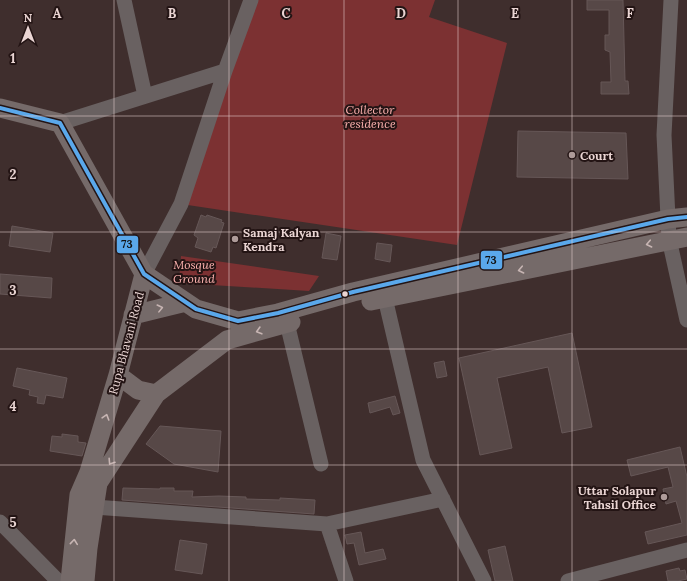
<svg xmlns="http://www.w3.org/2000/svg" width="687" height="581" font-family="Lora,serif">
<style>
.green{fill:#7c3132}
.building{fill:#574847;stroke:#665757}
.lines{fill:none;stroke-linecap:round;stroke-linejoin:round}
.minor{stroke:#696161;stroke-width:15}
.major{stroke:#756a69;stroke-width:19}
.bus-1-casing{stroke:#231414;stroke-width:7}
.bus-1{stroke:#5aa8eb;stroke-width:4}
.oneway{stroke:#c7b5b3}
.grid{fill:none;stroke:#ead5d3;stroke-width:1;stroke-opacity:0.55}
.poi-dot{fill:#ae9b99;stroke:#231414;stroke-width:1.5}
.bus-dot{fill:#ead5d3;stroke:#231414;stroke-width:1.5}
.labels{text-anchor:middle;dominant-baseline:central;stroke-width:4;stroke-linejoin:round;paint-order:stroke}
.park-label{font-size:12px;font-style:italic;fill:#fdb2af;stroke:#231414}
.poi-label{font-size:12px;font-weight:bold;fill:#ead5d3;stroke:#231414;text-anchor:start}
.street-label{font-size:12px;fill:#ead5d3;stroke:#231414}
.grid-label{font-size:13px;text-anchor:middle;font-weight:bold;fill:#ead5d3;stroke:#231414;stroke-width:4;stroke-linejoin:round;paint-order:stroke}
.line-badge{stroke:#231414;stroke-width:1.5}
.pale-badge-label{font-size:11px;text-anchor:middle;font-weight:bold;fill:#111}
</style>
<rect width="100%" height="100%" fill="#3f2e2d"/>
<!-- green -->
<path class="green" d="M253 0H435L429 17 507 43 457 245 181 204Z
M181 256 319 276 309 291 179 283Z"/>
<!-- building -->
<path class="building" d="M587 0H623L625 81H628L629 94H601V82H611L610 52 605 50V35H609V10H587Z
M518 131 626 133 628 179 517 177Z
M201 215 206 217 207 215 222 220 221 222 224 223 216 248 213 247 211 252 195 247 198 238 194 235Z
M12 226 53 233 50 252 9 246Z
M326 233 341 236 337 260 322 258Z
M377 243 392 245 390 262 375 259Z
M0 274 52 278 51 298 0 294Z
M572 333 592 427 562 433 548 367 497 378 512 448 480 455 459 358Z
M444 361 447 376 437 378 434 363Z
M17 368 67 378 63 398 46 395 44 404 37 403 38 397 29 395 30 390 13 386Z
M395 396 400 413 393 415 390 407 370 413 368 403Z
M160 426 221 431 218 472 174 464 146 444Z
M62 434 78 436V442L86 443 82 456 50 451 52 436 62 437Z
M680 447 687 477V535L648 544 645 532 682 523 676 501 666 504 663 489 673 487 668 467 631 476 627 460Z
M123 488 160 489V488H174V491H193L192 497 219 496 246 497V499L280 500V498L315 500 314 514 122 500Z
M361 532 365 553 383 549 386 559 359 565 354 543 347 544 345 535Z
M180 540 207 544 202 574 175 570Z
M505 546 513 581H495L488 550Z
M679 568 680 571 685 570 687 579 678 581H668L666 571Z"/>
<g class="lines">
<!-- minor -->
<path class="minor" d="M124 0 145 96
M671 0 664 135 669 239 687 320
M60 123 225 71
M144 274 181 204 225 71 251 0
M385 298 423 460 484 581
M287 323 321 464
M94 507 327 524 443 499
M0 522 58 581
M327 524 346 581
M568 581 687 550"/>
<!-- major -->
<path class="major" d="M0 108 60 123 144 274 196 309 238 321 278 313 353 292 668 219 687 217
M371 301 687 237
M133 315 186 302
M118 375 138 390 156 394
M70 581 79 495 89 472 118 375 144 274
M85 581 88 548 98 483 156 394 227 340 291 322"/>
<!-- bus-1 casing -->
<g class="bus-1-casing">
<path id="bus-1" d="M0 108 60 123 144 274 196 309 238 321 278 313 353 292 668 219 687 217"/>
</g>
<!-- bus-1 -->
<use href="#bus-1" class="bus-1"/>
</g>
<!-- one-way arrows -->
<defs><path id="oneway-chevron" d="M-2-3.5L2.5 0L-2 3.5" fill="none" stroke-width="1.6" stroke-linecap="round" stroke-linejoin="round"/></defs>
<g class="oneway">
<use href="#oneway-chevron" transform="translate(649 244) rotate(168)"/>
<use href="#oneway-chevron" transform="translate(521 270) rotate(168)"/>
<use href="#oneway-chevron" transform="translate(160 308) rotate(-14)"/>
<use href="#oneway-chevron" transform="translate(259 331) rotate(164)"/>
<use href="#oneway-chevron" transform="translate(106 417) rotate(-73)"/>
<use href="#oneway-chevron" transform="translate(111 462) rotate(123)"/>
<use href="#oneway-chevron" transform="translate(74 542) rotate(-84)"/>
</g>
<!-- grid -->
<path class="grid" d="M114 0V581M229 0V581M344 0V581M458 0V581M572 0V581M0 116H687M0 232H687M0 349H687M0 465H687"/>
<!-- markers -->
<g class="poi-dot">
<circle cx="572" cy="155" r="4"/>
<circle cx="235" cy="239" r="4"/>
<circle cx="664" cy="497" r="4"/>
</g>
<circle class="bus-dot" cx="345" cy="294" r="3.5"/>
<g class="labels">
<!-- park labels -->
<g class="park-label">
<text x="370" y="109">Collector<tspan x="370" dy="14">residence</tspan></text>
<text x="194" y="264">Mosque<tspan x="194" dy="14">Ground</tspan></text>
</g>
<!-- poi labels -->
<g class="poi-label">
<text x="580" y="155">Court</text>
<text x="243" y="232">Samaj Kalyan<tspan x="243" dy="14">Kendra</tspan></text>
<text x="656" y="490" text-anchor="end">Uttar Solapur<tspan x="656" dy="14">Tahsil Office</tspan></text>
</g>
<!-- street labels -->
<g class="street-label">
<text transform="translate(126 343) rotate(-75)">Rupa Bhavani Road</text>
</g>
</g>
<g class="grid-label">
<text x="57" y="18">A</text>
<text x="172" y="18">B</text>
<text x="286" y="18">C</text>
<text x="401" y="18">D</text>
<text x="515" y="18">E</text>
<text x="630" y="18">F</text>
<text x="13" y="63">1</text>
<text x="13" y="179">2</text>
<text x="13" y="295">3</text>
<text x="13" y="411">4</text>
<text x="13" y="527">5</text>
</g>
<g class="line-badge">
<rect x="116" y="235" width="23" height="19" rx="4" fill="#5aa8eb"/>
<rect x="480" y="250" width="23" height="20" rx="4" fill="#5aa8eb"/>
</g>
<g class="pale-badge-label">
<text x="127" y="248">73</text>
<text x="491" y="264">73</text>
</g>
<!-- north arrow -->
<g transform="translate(28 28)" stroke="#231414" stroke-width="3" paint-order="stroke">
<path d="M0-3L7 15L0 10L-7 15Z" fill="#ead5d3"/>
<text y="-6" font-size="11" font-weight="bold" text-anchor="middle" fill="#ead5d3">N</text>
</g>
</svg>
